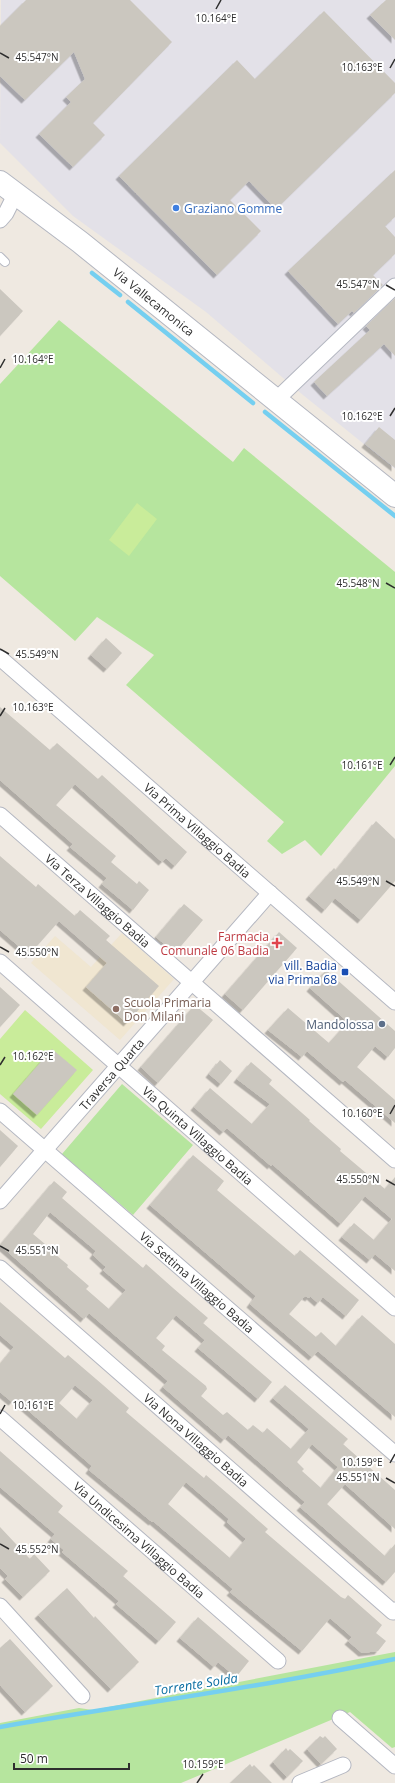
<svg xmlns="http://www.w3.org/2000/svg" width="395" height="1783" font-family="'Open Sans',sans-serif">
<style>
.industrial{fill:#e3e1e8}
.education{fill:#f0e6d1}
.green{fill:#b6e59e}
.pitch{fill:#c9ec9a}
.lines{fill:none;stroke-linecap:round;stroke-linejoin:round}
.stream{stroke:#75cff0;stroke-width:4.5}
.building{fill:#cbc7bf;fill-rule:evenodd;filter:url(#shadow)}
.lane-casing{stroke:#b4b7c1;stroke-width:10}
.street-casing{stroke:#b4b7c1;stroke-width:17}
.secondary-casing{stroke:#b4b7c1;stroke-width:24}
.lane{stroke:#fff;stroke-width:8}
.street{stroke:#fff;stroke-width:15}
.secondary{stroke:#fff;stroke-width:22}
.ticks{fill:none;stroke:#2e2e2e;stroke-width:1.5}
.shop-dot{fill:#3f7fe0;stroke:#fff;stroke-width:1.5}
.health-dot{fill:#e0444e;stroke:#fff;stroke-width:1.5}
.transit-dot{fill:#1a4fb4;stroke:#fff;stroke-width:1.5}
.education-dot{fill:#8d6e63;stroke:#fff;stroke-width:1.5}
.service-dot{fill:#5c6f8a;stroke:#fff;stroke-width:1.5}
.labels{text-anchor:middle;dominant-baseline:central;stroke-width:4;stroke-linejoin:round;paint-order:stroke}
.shop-label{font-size:12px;fill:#366cbe;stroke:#fff;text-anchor:start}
.street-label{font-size:12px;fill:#2e2e2e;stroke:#fff}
.health-label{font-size:12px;fill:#be3a42;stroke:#fff;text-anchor:end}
.transit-label{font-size:12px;fill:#164399;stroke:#fff;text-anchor:end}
.education-label{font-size:12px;fill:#785e54;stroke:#fff;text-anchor:start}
.service-label{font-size:12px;fill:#4e5e75;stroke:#fff;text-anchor:end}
.water-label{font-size:13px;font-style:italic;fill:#0d6fa3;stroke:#fff}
.ticks-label{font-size:10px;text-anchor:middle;fill:#2e2e2e;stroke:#fff;stroke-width:4;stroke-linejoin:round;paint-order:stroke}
</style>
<defs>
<filter id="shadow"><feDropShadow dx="-3.5" dy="3.5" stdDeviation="0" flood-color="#0004"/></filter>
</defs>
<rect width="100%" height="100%" fill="#efe9e1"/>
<!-- industrial -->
<path class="industrial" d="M1 0H395V469L303 395 206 312 73 216 0 143Z"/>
<!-- education -->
<path class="education" d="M122 933 174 979 120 1040 31 963 55 936 91 967Z"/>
<!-- green -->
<path class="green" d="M59 320 233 462 244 448 395 572V766L321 856 305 840 282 854 267 841 284 822 126 685 154 655 97 617 75 641 0 576V384Z
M122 1084 193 1145 133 1215 62 1154Z
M395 1652V1747L392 1748 350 1712 181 1783H0V1723L79 1708 93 1710Z"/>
<!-- pitch -->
<path class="pitch" d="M137 503 157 519 129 556 109 540Z
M25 1010 93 1070 41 1129 0 1094V1039Z"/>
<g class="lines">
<!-- stream -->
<path class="stream" d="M92 273 120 295
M128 302 253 403
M265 412 395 516
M0 1727C132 1704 264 1687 395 1659"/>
</g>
<!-- building -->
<path class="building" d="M26 0H130L172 42 93 123 105 135 73 167 39 134 71 102 66 97 85 79 74 52 25 100 0 76V26Z
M386 0H395V40L370 15Z
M324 11 395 83V93L276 209 249 181 230 200 261 231 217 275 119 176 237 60 255 79Z
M395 170V217L385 226 395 237V254L373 275 383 285 354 313 352 311 338 324 288 271Z
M0 289 23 311 0 336Z
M395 298V356L384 344 327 396 314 382 370 330 366 326Z
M379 427 395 440V468L365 444Z
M106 638 122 653 107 669 91 655Z
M0 707 50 750 57 743 98 779 102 775 187 852 175 866 166 858 162 862 75 784 56 805 116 856 111 862 137 884 139 881 149 890 133 910 102 884 107 878 70 847 73 844 0 780Z
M376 821 395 839V881L361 920 335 898 325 910 309 896 334 868 336 870Z
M0 856 36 887 38 884 75 916 80 910 110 936 106 940 159 986 127 1023 86 987 107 963 59 921 29 955 0 930Z
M184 904 203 920 175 953 156 937Z
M279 932 297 948 243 1010 225 994Z
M326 970 395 1031V1048L388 1057 375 1046 357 1067 395 1100V1123L345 1080 343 1082 307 1051 302 1057 268 1030 288 1008 329 1043 348 1022 310 988Z
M0 987 20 1005 0 1027Z
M195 1005 213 1020 158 1083 141 1067Z
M52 1049 77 1070 37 1115 13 1094Z
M220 1060 232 1071 221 1084 209 1074Z
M251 1062 272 1080 269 1084 310 1120 309 1121 341 1149 340 1151 385 1189 395 1177V1271L375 1254 370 1260 342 1237 354 1223 374 1240 392 1219 365 1196 341 1224 272 1164 271 1166 227 1128 223 1132 194 1107 210 1088 252 1124 270 1104 237 1079Z
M0 1130 18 1146 0 1167Z
M193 1155 224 1181 217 1190 295 1256 300 1250 359 1300 346 1316 323 1297 318 1303 310 1296 309 1298 305 1296 289 1314 316 1337 321 1332 336 1346 362 1315 395 1344V1417L318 1351 312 1357 250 1304 256 1296 150 1205Z
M54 1181 67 1192 62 1198 143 1268 146 1264 173 1288 208 1318 203 1323 272 1382 258 1399 198 1348 205 1340 176 1315 156 1338 165 1346 162 1350 206 1386 207 1389 201 1396 223 1415 227 1412 248 1430 253 1425 263 1433 267 1428 291 1449 309 1429 273 1398 285 1385 348 1439 343 1444 395 1490V1529L345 1484 327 1504 385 1556 395 1544V1572L386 1582 300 1507 305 1502 228 1435 224 1440 163 1387 168 1381 89 1313 84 1319 0 1245ZM50 1212 96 1251 93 1255 106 1267 103 1270 126 1290 109 1309 86 1289 89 1286 67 1267 68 1265 56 1255 57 1254 33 1234ZM312 1444 338 1467 321 1488 302 1471 304 1469 297 1462Z
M0 1302 65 1358 68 1355 103 1385 129 1408 126 1412 204 1478 206 1475 234 1499 268 1529 265 1532 341 1597 345 1599 348 1595 382 1625 376 1633 386 1641 378 1651 362 1653 348 1641 352 1637 330 1618 302 1651 230 1592 233 1589 153 1521 152 1522 89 1470 92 1466 15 1399 12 1402 0 1392V1364L14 1347 0 1335ZM75 1385 93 1400 77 1419 59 1403ZM186 1482 229 1519 227 1522 246 1539 230 1558 168 1504Z
M0 1451 63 1506 58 1512 128 1571 123 1576 176 1622 159 1641 116 1604 119 1601 62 1552 64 1550 51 1539 55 1534 0 1487Z
M0 1527 30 1559 34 1554 50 1571 23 1597 5 1579 8 1576 0 1568Z
M67 1588 94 1618 95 1616 139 1662 111 1689 38 1615Z
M198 1617 249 1661 236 1677 218 1662 214 1667 180 1638Z
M10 1639 53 1686 25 1712 0 1685V1648Z
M320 1736 323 1738 325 1736 337 1749 321 1764 307 1749Z
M286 1748 288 1751 290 1749 303 1761 287 1777 273 1762Z
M250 1764 252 1767 254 1765 272 1783H230Z"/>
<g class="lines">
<!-- lane casing -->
<g class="lane-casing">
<path id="lane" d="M0 257 5 262"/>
</g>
<!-- street casing -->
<g class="street-casing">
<g id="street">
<path d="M0 220 6 213 16 193"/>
<path d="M276 400 395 286"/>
<path id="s1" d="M0 658 395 1002"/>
<path id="s2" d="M0 815 395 1160"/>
<path id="s3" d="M0 962 395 1308"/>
<path id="s4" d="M0 1111 395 1454"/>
<path id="s5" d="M0 1201 270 893"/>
<path id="s6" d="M0 1268 393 1612 395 1610"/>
<path id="s7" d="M0 1418 278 1661"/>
<path d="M0 1606 82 1696"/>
<path d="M340 1718 395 1766"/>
<path d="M300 1783 343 1765"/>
</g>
</g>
<!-- secondary casing -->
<g class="secondary-casing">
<g id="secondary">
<path id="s8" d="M0 182 80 242 395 496"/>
</g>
</g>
<!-- lane -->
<use href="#lane" class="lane"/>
<!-- street -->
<use href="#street" class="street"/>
<!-- secondary -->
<use href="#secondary" class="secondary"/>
</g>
<!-- ticks -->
<path class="ticks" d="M216 9 221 0M0 53 9 58M390 68 395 59M386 285 395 290M0 368 5 359M390 416 395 408M386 583 395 588M0 649 9 654M0 716 5 708M390 765 395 757M386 881 395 886M0 947 9 952M0 1065 5 1057M390 1114 395 1105M386 1180 395 1185M0 1246 9 1251M0 1414 5 1405M390 1463 395 1454M386 1478 395 1483M0 1544 9 1549M197 1783 203 1774"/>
<!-- markers -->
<circle class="shop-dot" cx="176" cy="208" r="4"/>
<path class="health-dot" d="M275 937h4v4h4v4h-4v4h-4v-4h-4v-4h4z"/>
<rect class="transit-dot" x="341" y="968" width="8" height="8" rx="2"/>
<circle class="education-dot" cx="116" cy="1009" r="4"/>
<circle class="service-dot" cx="382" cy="1024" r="4"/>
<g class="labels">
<!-- shop labels -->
<g class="shop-label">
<text x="184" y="208">Graziano Gomme</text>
</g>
<!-- street labels -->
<g class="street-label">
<text stroke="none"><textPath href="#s8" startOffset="195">Via Vallecamonica</textPath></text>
<text stroke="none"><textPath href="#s1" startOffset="262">Via Prima Villaggio Badia</textPath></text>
<text stroke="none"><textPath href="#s2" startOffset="130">Via Terza Villaggio Badia</textPath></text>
<text stroke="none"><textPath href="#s5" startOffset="169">Traversa Quarta</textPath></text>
<text stroke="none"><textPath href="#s3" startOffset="263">Via Quinta Villaggio Badia</textPath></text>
<text stroke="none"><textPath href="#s4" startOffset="261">Via Settima Villaggio Badia</textPath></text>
<text stroke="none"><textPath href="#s6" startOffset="261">Via Nona Villaggio Badia</textPath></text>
<text stroke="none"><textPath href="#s7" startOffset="185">Via Undicesima Villaggio Badia</textPath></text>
</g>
<!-- health labels -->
<g class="health-label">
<text x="269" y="936">Farmacia<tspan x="269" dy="14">Comunale 06 Badia</tspan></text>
</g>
<!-- transit labels -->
<g class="transit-label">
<text x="337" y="965">vill. Badia<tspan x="337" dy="14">via Prima 68</tspan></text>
</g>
<!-- education labels -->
<g class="education-label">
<text x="124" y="1002">Scuola Primaria<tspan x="124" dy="14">Don Milani</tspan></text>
</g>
<!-- service labels -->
<g class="service-label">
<text x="374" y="1024">Mandolossa</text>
</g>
<!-- water labels -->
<g class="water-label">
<text transform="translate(196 1684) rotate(-9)">Torrente Solda</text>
</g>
</g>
<g class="ticks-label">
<text x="216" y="22">10.164°E</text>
<text x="37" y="61">45.547°N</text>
<text x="362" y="71">10.163°E</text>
<text x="358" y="288">45.547°N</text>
<text x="33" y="363">10.164°E</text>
<text x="362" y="420">10.162°E</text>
<text x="358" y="587">45.548°N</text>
<text x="37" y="658">45.549°N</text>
<text x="33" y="711">10.163°E</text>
<text x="362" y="769">10.161°E</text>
<text x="358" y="885">45.549°N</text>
<text x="37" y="956">45.550°N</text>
<text x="33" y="1060">10.162°E</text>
<text x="362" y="1117">10.160°E</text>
<text x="358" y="1183">45.550°N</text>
<text x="37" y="1254">45.551°N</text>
<text x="33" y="1409">10.161°E</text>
<text x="362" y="1466">10.159°E</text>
<text x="358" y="1481">45.551°N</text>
<text x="37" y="1553">45.552°N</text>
<text x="203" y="1768">10.159°E</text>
</g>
<!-- scale -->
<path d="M14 1763v6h115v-6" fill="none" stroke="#2e2e2e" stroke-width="2"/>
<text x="20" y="1763" font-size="12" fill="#2e2e2e" stroke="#ffffff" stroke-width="3" paint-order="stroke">50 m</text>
</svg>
